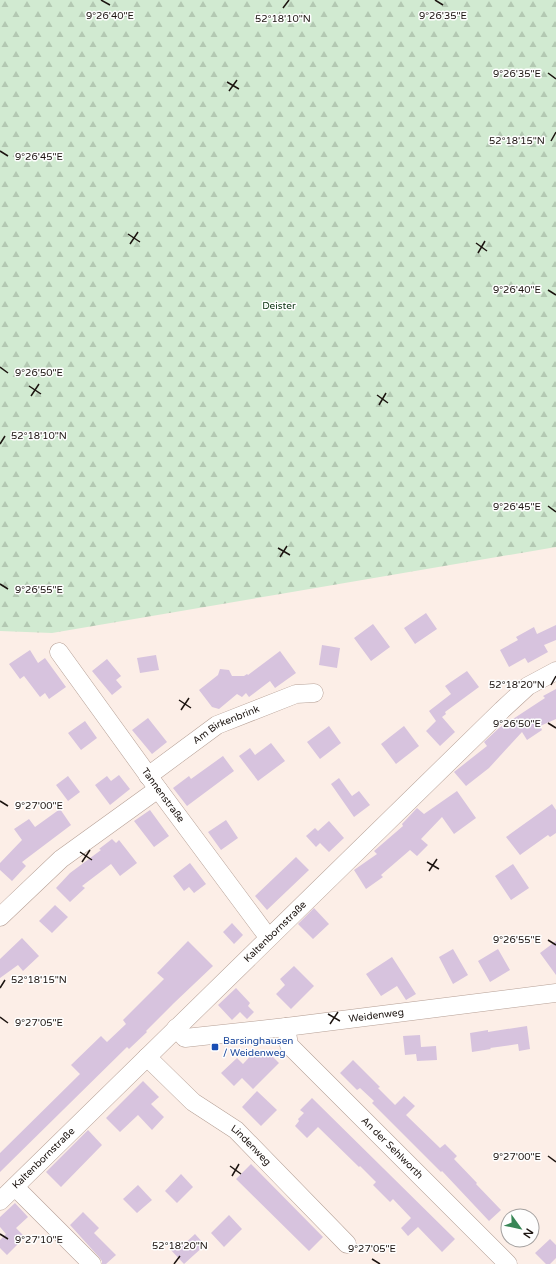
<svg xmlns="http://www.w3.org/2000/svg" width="556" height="1264" font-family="'Varela Round',sans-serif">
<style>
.forest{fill:url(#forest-firs)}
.building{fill:#d7c3de}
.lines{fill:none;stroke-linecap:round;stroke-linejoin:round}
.minor-casing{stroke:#b6a096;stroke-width:19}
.minor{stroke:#fff;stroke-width:18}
.ticks{fill:none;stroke:#1c1410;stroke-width:1.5}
.transit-dot{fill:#1a4fb4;stroke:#fefefe;stroke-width:1.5}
.labels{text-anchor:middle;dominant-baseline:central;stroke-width:3;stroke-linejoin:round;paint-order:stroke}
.park-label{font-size:10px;fill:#0a3210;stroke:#fefefe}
.street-label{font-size:10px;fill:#1c1410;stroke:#fefefe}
.transit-label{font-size:10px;fill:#164399;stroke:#fefefe;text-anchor:start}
.ticks-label{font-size:10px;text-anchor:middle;fill:#1c1410;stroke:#fefefe;stroke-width:3;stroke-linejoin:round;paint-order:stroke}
</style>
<defs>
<pattern id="forest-firs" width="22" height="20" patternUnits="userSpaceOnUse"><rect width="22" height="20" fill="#d1ead1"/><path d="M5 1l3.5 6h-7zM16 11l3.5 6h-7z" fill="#b3c8b2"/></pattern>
</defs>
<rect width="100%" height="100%" fill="#fceee7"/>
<!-- forest -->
<path class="forest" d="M0 0H556V547L52 633 0 631Z"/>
<!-- building -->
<path class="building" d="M426 613 437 629 415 644 404 628Z
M373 624 390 647 371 661 354 638Z
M556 625V640L544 645 548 652 528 663 525 658 509 667 500 650 518 640 516 637 534 627 537 634Z
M322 645 340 648 337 668 319 665Z
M30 650 38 663 45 658 66 687 49 699 45 693 40 697 24 676 20 679 9 664Z
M280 651 296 673 275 688 270 681 249 697 246 693 242 697 237 694 219 709 212 707 199 690 218 675 220 669 229 670 232 676H244L247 674 248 675Z
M156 655 159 670 140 673 137 658Z
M107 659 121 676 116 680 122 687 112 695 92 671Z
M467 671 479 687 445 712 446 714 442 717 455 732 440 746 426 731 436 721 429 711 451 694 445 686Z
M556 689V719L540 726 542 730 527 740 522 732 489 768 466 786 454 772 487 746 484 742 499 728 545 698 543 696Z
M148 718 167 742 152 754 132 730Z
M85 721 97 738 81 750 68 733Z
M329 726 341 743 320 759 307 742Z
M404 726 419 746 396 764 381 744Z
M271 743 285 761 258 781 239 756 250 748 255 755Z
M223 756 234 771 187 806 173 788 189 776 191 779Z
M119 775 130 789 110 805 95 785 107 776 111 781Z
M68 776 80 792 68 801 56 785Z
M339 778 352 796 359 791 370 805 354 817 331 784Z
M457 791 476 818 454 834 442 817 421 839 428 845 417 856 410 850 381 875 383 877 366 889 354 870 377 854 374 851 403 826 402 824 417 808 424 814Z
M552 804 556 810V833L550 837 548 835 520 855 506 837Z
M60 809 71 825 22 862 26 866 12 881 0 870V863L22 840 14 829 29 819 35 827Z
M150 810 169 836 154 847 134 821Z
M226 820 238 838 221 850 208 832Z
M329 821 344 838 329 852 320 843 316 847 306 836 315 828 318 831Z
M112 839 116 843 119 840 137 863 120 876 111 864 82 886 85 888 70 902 56 888 70 873 101 850 99 849Z
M296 857 309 870 267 910 255 896Z
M190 863 206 884 194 893 189 887 184 891 173 876Z
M513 864 529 888 511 900 495 876Z
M55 905 68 917 52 933 39 921Z
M314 908 329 924 313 939 298 924Z
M232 923 243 935 234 944 223 932Z
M22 938 39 956 23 971 18 965 0 978V959Z
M188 941 213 966 174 1003 146 1031 147 1032 129 1049 127 1047 0 1172V1153L80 1074 71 1065 101 1036 107 1042 126 1024 123 1020 164 979 157 973Z
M556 941V975L540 953Z
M453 949 468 975 453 984 439 957Z
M498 949 510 970 490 982 478 961Z
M392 957 416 994 406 1000 397 986 381 996 366 974Z
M294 966 314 986 291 1009 276 994 285 985 280 979Z
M236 988 250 1003 248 1006 254 1012 247 1019 240 1012 232 1020 218 1005Z
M527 1026 530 1049 519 1051 518 1044 490 1048 491 1049 472 1052 470 1033 488 1030V1032Z
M420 1035 421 1047 436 1046 437 1060 417 1061 416 1054 405 1055 403 1036Z
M257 1049 262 1054 266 1050 279 1063 253 1089 242 1078 234 1086 221 1073 237 1058 243 1064Z
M353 1060 380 1087 378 1088 395 1105 404 1096 415 1106 406 1115 440 1148 445 1144 457 1156 454 1159 477 1183 476 1184 501 1210 489 1221 442 1171 441 1172 372 1103 374 1101 360 1088 357 1090 340 1073Z
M143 1081 159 1097 151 1104 164 1117 152 1130 138 1115 120 1132 106 1118Z
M257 1091 277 1110 261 1126 242 1107Z
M312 1098 455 1239 442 1252 418 1227 408 1236 401 1228 411 1218 393 1199 390 1202 373 1185 376 1182 360 1166 359 1167 318 1127 307 1138 295 1126 299 1121 298 1119 304 1113 300 1110Z
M88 1130 102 1145 61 1187 46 1172Z
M251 1164 323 1237 309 1251 236 1179Z
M181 1174 193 1187 177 1203 165 1191Z
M138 1185 152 1200 137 1213 123 1199Z
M15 1203 28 1217 16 1228 25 1237 7 1255 0 1248V1240L6 1234 0 1227V1217Z
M83 1212 99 1228 94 1233 116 1255 106 1264H102V1261L99 1257 70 1225Z
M229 1215 242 1229 224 1247 211 1233Z
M195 1234 205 1245 184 1264 169 1248 177 1241 182 1246Z
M550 1239 556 1245V1258L550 1264H546L535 1253Z"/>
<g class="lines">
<!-- minor casing -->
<g class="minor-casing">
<g id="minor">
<path id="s1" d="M59 652 158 789 268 937"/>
<path id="s2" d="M148 776 217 725 296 694 314 693"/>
<path d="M0 917 61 859 158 789"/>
<path id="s3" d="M286 1027 289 1045 508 1264"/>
<path id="s4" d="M176 1028 185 1038 286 1027 556 993"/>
<path id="s5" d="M147 1057 193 1102 236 1130 347 1244"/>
<path d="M15 1187 92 1264"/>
<path id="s6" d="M0 1201 502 710 528 686 556 671"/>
</g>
</g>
<!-- minor -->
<use href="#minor" class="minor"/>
</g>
<!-- ticks -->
<path class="ticks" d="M101 0 110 5M435 0 443 5M283 8 289 0M548 73 556 79M227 82 239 89M229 91 237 80M551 141 556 132M0 151 8 156M128 234 140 242M476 243 487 251M130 244 138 232M478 253 485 241M548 290 556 295M0 367 8 373M29 386 41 394M377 395 388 403M31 396 39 384M379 405 386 393M0 444 5 436M548 506 556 512M278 548 290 555M280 557 287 546M0 584 8 589M551 685 556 676M179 700 191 708M181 710 189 698M548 723 556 728M0 801 8 806M80 852 92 860M82 862 90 850M427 862 439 869M429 871 437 859M548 940 556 945M0 988 5 980M328 1014 340 1021M0 1017 8 1023M330 1024 338 1012M548 1156 556 1162M230 1166 241 1174M232 1176 239 1164M0 1234 8 1239M372 1259 380 1264M174 1264 180 1256"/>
<!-- markers -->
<rect class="transit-dot" x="211" y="1043" width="8" height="8" rx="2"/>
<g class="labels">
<!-- park labels -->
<g class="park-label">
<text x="279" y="306">Deister</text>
</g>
<!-- street labels -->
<g class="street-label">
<text stroke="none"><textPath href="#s2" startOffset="94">Am Birkenbrink</textPath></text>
<text stroke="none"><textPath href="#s1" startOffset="177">Tannenstraße</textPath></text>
<text stroke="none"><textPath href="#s6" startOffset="385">Kaltenbornstraße</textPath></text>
<text stroke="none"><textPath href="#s4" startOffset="206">Weidenweg</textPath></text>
<text stroke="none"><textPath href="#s5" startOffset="137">Lindenweg</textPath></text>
<text stroke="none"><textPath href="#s3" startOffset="164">An der Sehlworth</textPath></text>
<text stroke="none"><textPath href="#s6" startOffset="61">Kaltenbornstraße</textPath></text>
</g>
<!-- transit labels -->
<g class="transit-label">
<text x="223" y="1041">Barsinghausen<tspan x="223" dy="12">/ Weidenweg</tspan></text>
</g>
</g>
<g class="ticks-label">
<text x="110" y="19">9°26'40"E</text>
<text x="443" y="19">9°26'35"E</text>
<text x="283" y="22">52°18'10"N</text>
<text x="517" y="77">9°26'35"E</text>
<text x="517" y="144">52°18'15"N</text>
<text x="39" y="160">9°26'45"E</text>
<text x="517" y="293">9°26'40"E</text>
<text x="39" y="376">9°26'50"E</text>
<text x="39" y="439">52°18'10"N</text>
<text x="517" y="510">9°26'45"E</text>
<text x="39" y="593">9°26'55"E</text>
<text x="517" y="688">52°18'20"N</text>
<text x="517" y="727">9°26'50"E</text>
<text x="39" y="809">9°27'00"E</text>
<text x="517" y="943">9°26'55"E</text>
<text x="39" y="983">52°18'15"N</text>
<text x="39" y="1026">9°27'05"E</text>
<text x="517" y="1160">9°27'00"E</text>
<text x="39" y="1243">9°27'10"E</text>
<text x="180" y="1249">52°18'20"N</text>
<text x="372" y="1252">9°27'05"E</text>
</g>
<!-- north arrow -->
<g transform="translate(520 1228) rotate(123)"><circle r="19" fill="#fefefe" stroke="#a4a09f"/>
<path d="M0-3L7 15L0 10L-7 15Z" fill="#388656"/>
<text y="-6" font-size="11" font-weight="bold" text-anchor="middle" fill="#1c1410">N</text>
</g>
</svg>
